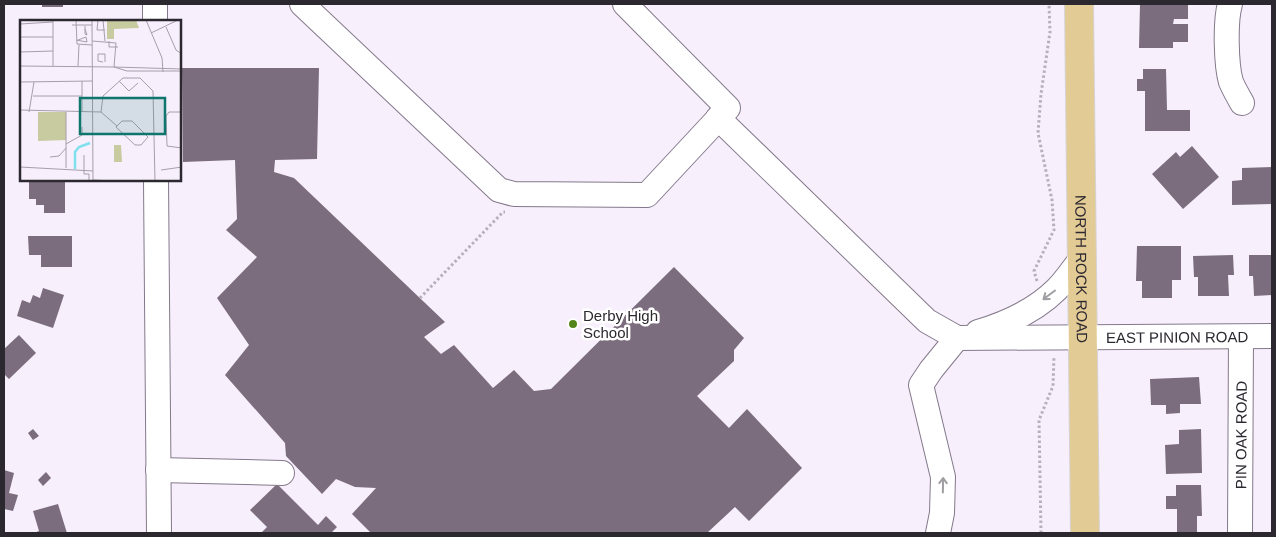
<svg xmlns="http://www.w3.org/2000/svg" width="1276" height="537" font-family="Helvetica,sans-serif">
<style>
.building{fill:#7c6d7e}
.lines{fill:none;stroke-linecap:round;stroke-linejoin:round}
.minor-casing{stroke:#84798c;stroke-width:26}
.major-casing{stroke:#d5d4d6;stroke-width:30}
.path{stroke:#b7b0bb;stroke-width:3;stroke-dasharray:2.5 2.5;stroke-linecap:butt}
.minor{stroke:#fff;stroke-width:24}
.major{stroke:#e3cb96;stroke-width:28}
.oneway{stroke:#a09ea2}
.poi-dot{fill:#54851a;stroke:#fff;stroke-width:2}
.labels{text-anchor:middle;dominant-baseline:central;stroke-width:5;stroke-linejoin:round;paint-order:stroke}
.street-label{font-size:15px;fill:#2c2830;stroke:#fff}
.poi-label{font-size:15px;fill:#2c2830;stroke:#fff;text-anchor:start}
.inset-river{fill:none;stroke:#7fe0ee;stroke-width:2.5}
.inset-road{fill:none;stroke:#a69faa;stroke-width:1}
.view{fill:#0f766e;fill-opacity:0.15;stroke:#0f766e;stroke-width:2.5}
.inset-edge{fill:none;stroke:#2c2830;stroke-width:2.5}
</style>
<rect width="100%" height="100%" fill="#f7effc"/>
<!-- building -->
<path class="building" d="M42 4H63V7H42Z
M1140 4H1188V19H1174L1173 24H1188V42H1173V48H1139Z
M182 68H319L317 159 275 160 274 172 294 178 445 322 424 337 441 354 454 345 493 388 514 370 534 391 551 389 674 267 744 338 734 350V361L697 396 729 428 747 409 802 468 749 521 735 507 707 533H371L352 514 376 488 355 487 336 479 322 494 286 456 285 443 225 375 249 345 217 298 257 257 226 230 237 219 235 160 183 162Z
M1143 69H1166L1167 110H1190V131H1145V91H1137V79H1143Z
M1192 146 1219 177 1183 209 1152 174 1176 152 1180 157Z
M1272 167V204L1232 205V181L1242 180V168Z
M29 182H65V213H44V205H36V199H29Z
M28 236H72V267H41V255H29Z
M1137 246H1181V280H1172V298H1142V281H1136Z
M1233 255 1234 275H1228L1229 296H1198V277H1194L1193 256Z
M1249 255H1272V295L1254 296 1253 276H1249Z
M43 288 64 295 53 328 17 316 22 300 30 303 33 295 40 298Z
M19 335 36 353 9 379 4 374V349Z
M1199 377 1201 404H1180V413L1166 414V405H1151L1150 379Z
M33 429 39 436 33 440 28 433Z
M1201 429 1202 473 1166 474 1165 445 1179 444V430Z
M4 470 14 473 9 493 18 495 13 511 4 509Z
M46 472 51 478 43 486 38 480Z
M277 484 318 525 326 516 337 527 331 533H261L267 527 250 510Z
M1176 485H1201L1202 516H1197V533H1177V509H1166V496H1176Z
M58 504 67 533H34L39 531 33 511Z"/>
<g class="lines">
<!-- minor casing -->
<g class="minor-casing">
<g id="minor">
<path d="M155 4V21"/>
<path d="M302 4 499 190 514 194 647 195 728 108 625 4"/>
<path d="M1230 4C1225 21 1226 65 1231 82 1234 89 1238 96 1242 103"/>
<path id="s1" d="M718 118 927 321 957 338 1272 336"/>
<path d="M156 180 159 533"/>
<path d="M978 332C1005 324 1036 310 1057 289 1066 280 1073 269 1081 259"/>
<path d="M158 470 282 473"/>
<path d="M938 533 942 513 943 477 921 385 931 370 957 338"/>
<path id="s2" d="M1240 533 1241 337"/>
</g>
</g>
<!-- major casing -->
<g class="major-casing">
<g id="major">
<path id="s3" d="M1079 4 1085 533"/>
</g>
</g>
<!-- path -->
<path class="path" d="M1037 281 1034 271 1054 230 1052 200 1038 133 1041 94 1050 32 1049 4
M420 298 503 212H505
M1041 533 1039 420 1053 386 1054 356"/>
<!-- minor -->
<use href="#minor" class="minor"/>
<!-- major -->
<use href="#major" class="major"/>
</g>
<!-- one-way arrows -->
<defs><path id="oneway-shaft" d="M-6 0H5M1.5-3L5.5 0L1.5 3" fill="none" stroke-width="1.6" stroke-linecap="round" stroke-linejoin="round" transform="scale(1.25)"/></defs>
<g class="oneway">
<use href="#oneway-shaft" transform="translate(1049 295) rotate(143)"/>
<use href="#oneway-shaft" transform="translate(943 485) rotate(-89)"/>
</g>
<!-- markers -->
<circle class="poi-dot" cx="573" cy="324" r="5"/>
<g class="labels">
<!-- street labels -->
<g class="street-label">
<text stroke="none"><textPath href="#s3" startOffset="265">NORTH ROCK ROAD</textPath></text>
<text stroke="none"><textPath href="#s1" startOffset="546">EAST PINION ROAD</textPath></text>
<text stroke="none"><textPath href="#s2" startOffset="98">PIN OAK ROAD</textPath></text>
</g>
<!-- poi labels -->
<g class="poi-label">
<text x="583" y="315">Derby High<tspan x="583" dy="17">School</tspan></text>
</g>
</g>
<!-- overview -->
<g transform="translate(20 20)">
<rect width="161" height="161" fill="#f7effc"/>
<path d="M87 0H116L119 8 94 9V19H87ZM18 92H46V120L18 121ZM94 125H101L102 142H94Z" fill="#c7cb9f"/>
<path class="inset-river" d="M55 149V132L59 127 70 123"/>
<path class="inset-road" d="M33 0V46M56 0 57 24 72 25M72 0 73 161M78 0 77 10H85M83 0 85 21M126 0 142 38 143 52M0 4 33 2M52 5H72M65 6V14L67 15 65 9M146 7 156 30 162 34M131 13 158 0M0 17H33M56 20 67 22 66 17 58 20M89 21V27H98M0 32 33 31M83 42 78 41V34H85V42M0 46 94 47 96 23 72 21M58 46 59 25M162 49 94 47 107 51H162M62 61V92M99 61 109 71 118 63M0 62 72 61M13 76H62M0 90 81 92 97 106M9 92 14 62M46 92V148M81 92 83 76 103 58H120L133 71 135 161M162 92H149L146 96 147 126 162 128M102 101H112L128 117 121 125H115L96 107ZM46 124 62 115V107M64 135V154H69V161M30 137 39 136 46 128M0 147 73 151M141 150 162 147M73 160 95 161"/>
<path class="view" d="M60 78H145V114H60Z"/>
<rect width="161" height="161" class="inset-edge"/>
</g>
<!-- border -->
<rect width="1276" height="537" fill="none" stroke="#2c2830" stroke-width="10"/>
</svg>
